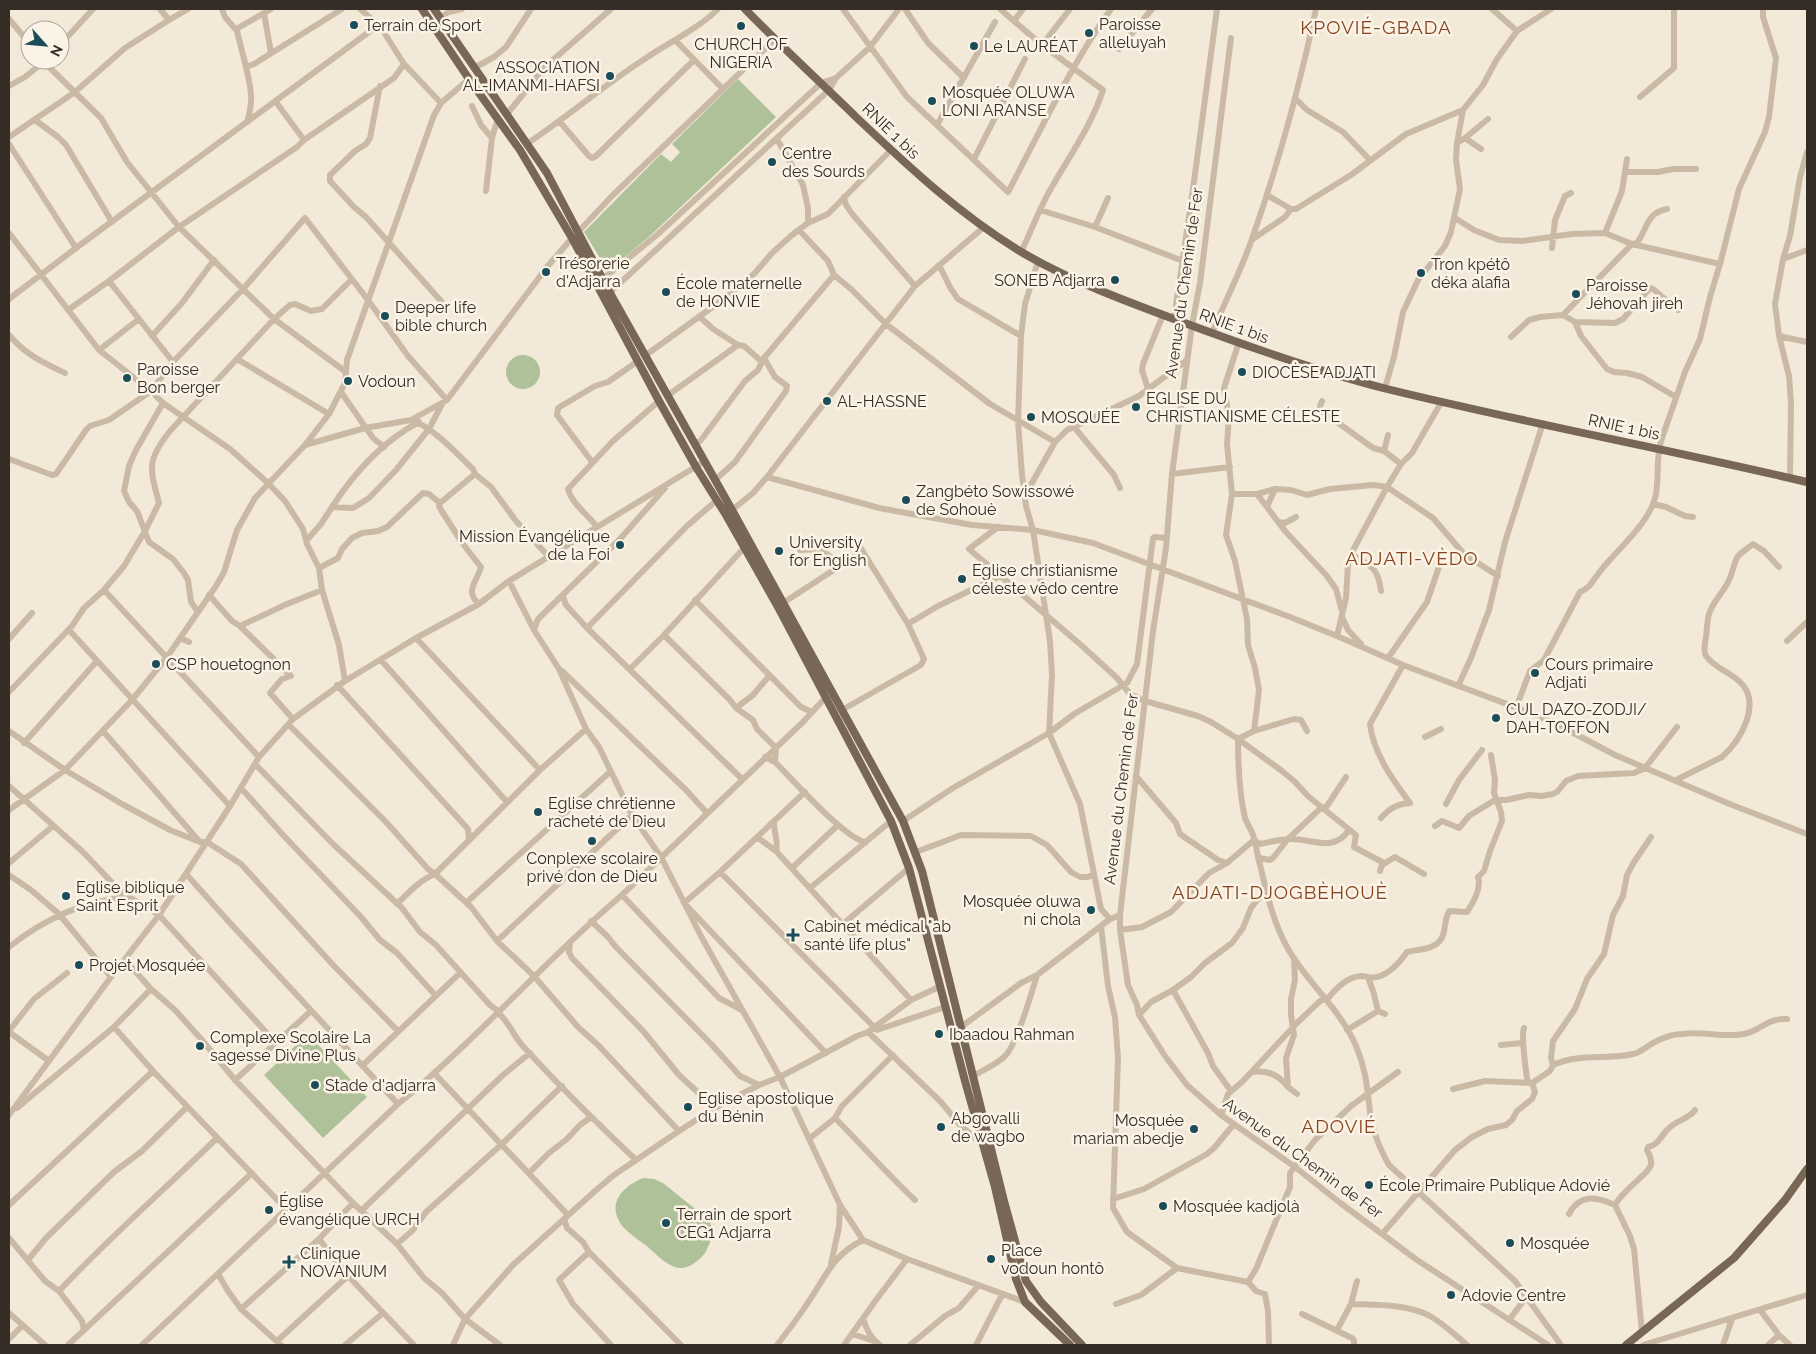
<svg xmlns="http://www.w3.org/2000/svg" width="1816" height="1354" font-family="Raleway,sans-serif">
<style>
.green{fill:#afc199}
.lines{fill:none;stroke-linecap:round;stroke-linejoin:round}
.minor{stroke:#cabaa5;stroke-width:6}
.major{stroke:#786657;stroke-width:8}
.poi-dot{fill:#1b4d58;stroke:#faf3e6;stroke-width:2}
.labels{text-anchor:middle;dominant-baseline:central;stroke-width:5;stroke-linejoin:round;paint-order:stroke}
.poi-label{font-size:16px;fill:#362d27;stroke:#faf3e6;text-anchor:start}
.street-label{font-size:16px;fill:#362d27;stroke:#faf3e6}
.quarter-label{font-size:19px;letter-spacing:1px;fill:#87431d;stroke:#faf3e6}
</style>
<rect width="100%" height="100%" fill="#f2e9d9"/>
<!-- green -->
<path class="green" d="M738 79 776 117 651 235 608 271 584 232 661 154 671 162 680 152 672 144Z
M506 372a17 17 0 1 1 34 0a17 17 0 1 1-34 0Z
M308 1034 367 1097 323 1138 264 1075Z
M643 1178 654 1179 663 1183 709 1220C714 1231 712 1239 707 1249 704 1258 689 1269 680 1268 668 1267 657 1255 648 1247 640 1241 631 1235 624 1228 605 1206 621 1187 643 1178Z"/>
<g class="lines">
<!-- minor -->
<path class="minor" d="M160 9 169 20 188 9
M222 9 225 17 237 31
M360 9 380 26 404 64 441 103
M843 9 907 97 1008 192C1041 130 1070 66 1111 9
M905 9 928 43 964 78
M1000 9 1042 45 1103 90C1092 124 1071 154 1053 185 1040 206 1032 230 1021 252
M1492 9 1517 31
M264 13 271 53
M9 19 30 44
M440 19 448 12 462 9
M1014 21 1023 9
M1231 38 1200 283 1192 325 1172 474 1166 548 1153 631 1120 915V930L1128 985 1137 1005 1139 1015 1165 1056 1187 1085 1221 1115 1295 1167 1339 1202 1417 1260 1548 1345
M675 40 722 88
M60 45 93 9
M1042 45 1070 9
M1119 49 1152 9
M42 60 101 118 127 162 179 227 274 319 346 372
M246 67 237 31 238 28 271 9
M474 68 494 57 506 47 531 9
M9 86 25 77 46 60
M380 86 370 138 366 144 355 151 330 175V181L354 207 366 217 441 301
M1640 97 1674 68V9
M1295 98 1307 110 1343 132 1370 160
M276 102 304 140
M472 106 481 125 492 138
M507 114 546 66 611 9
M35 120 58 137 66 145 112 222
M247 122C254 100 251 89 246 67L254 64 342 9
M560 122 589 156 592 158 596 156 694 60
M937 125 995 22
M9 137 75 92 125 48 169 20
M1465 138 1481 149
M777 139 803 185 808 208V223
M528 143C567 117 603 86 643 60 667 43 697 30 718 9
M1457 143 1465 138 1488 119
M9 144 76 248
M974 159 1025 59
M1625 172H1658L1673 169H1696
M486 191 492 138 498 118
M1267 195 1291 209H1296L1351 175 1406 134 1463 110
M844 197 846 205 853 215 915 286
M1040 210 1095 227 1183 261
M1455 218 1474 230 1499 240 1522 241 1572 234 1605 233 1632 244 1720 264
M1095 227 1108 198
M799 230 828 261 834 275 851 289 886 324 990 404 1055 442
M578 232 612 196 775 39
M9 233 99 350 151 391 163 403 230 449 268 483 285 501 303 529 307 544 319 568 322 590 339 645 345 681
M1605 233 1622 191 1627 159
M1253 239 1285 217 1291 209
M1552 248 1555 220 1565 196 1571 193
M1783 259 1807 250
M1038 261 1025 304 1021 336 1018 421 1022 475 1026 506 1033 530 1050 641 1052 675 1049 733 1080 804 1101 909 1110 919
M939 265 951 289 958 299 1021 336
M109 281 173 362
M599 282 658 234 821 83 836 78
M606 296 829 90 836 78 870 47 899 9
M9 299 76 248 373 29 380 26
M68 310 109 281 179 227 297 147 304 140 394 78 404 64
M1563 315 1632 244 1637 243C1648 228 1646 213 1667 209
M700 317 713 329 738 345
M1174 319 1193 189 1217 9
M1575 322 1615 323 1623 319 1650 288 1653 289 1678 310
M1212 333C1225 301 1241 271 1252 239 1278 165 1300 85 1316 9
M9 335C26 355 42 362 65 373
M152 336 182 303 214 260
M1779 336 1807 342
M1511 337 1529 320 1540 317 1563 315 1575 322 1581 336 1607 369 1614 372 1627 373 1642 377 1676 397
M1239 342 1224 388 1229 417 1227 444 1232 494 1226 535 1235 561 1247 619 1248 645 1255 668 1259 690 1254 731
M99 350 139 319
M646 355 725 298 755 273 772 253 792 235 808 223 828 214 891 150
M237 359 329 414
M1385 388 1394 357 1403 312 1418 280 1445 246 1451 232 1460 189 1456 160 1457 143 1463 110 1483 85 1497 59 1517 31 1551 9
M1148 389 1142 370 1143 364 1163 315
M341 392 373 438 384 447
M667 396 738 345 744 346 761 361
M1322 401 1319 409 1373 448 1384 451 1401 464
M163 403 136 450 129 466 124 491 129 502 137 511 149 542 173 559 184 573 188 580 191 602 198 612
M411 420C433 427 456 453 473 469L475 474 491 487 516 521 549 557
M1074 427 1114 475 1120 488
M305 445 365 428 411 420 447 400 547 267 572 238
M695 445 701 440 745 381 758 370 764 358 834 275
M1384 451 1388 435
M9 459 52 475 56 474 86 430 90 426 109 420 151 391 173 362 243 289 305 218 368 300 408 356 447 400
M592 462 557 415 558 408 595 386 608 382 638 361
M1172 474 1230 467
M767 477 879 508 972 525 1033 530 1093 543 1290 617 1337 636 1403 665 1536 715 1564 728 1615 755 1732 805 1807 834
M1790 478 1791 403 1789 376 1779 336 1775 304 1783 259 1790 236 1800 177 1807 152
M715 480 735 462 786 391 787 386 775 377 764 358
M1232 494H1257L1275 489 1291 490 1307 495 1330 489 1373 485 1387 487 1433 518 1464 554 1498 576
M1257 494 1285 531 1327 576 1336 589 1342 611
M1024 497 1055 442 1067 430 1139 396 1187 360
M440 503 439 506 441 510 463 544 481 567C477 582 464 591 479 604
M1653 504 1666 507 1685 516 1693 517
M332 507C354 473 383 441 419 422
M1267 507 1275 489
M732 510 753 493 767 477 915 286 984 227
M1279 522 1285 523 1296 517
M597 527C588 514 572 505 568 489L613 441 659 401
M998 527 969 549 1081 645 1117 678 1130 694 1145 701 1198 716 1211 722 1238 739 1282 771 1294 781 1309 797 1356 835 1354 847 1384 863
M307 540 321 524 332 507 353 508 369 498 396 470 429 429 442 404
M800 550C819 548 826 550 839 566
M1351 554C1370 565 1378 567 1381 591
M319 568 338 558 342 549 352 538 362 533 378 531 387 527 423 493 429 494 440 503 475 474
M509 581 534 630 559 669 586 729 599 747 632 815 661 857 702 938 780 1077 840 1205 863 1240 907 1259 1025 1302
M104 590 259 757
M209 595 232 621 240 626 291 676 282 679 270 693 293 719
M563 596 566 605 587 628 742 779
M695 600 801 707 812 712
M783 603 863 551
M1342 617 1348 630 1361 644
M908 624 938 606 1000 576
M240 626 287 604 322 590
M587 628 687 526 717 500
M69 630 230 806
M534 630 538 619 620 539 665 488
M664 635 730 700 736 708 753 720 757 729 776 748 775 762
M1337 636 1346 598 1348 564 1351 554 1387 487 1401 464 1412 453 1442 401
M180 638 189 642
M416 638 540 770
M9 639 32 613
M1787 641 1807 622
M1388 658 1427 602 1441 561
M381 660 507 802
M1403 665 1370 724C1373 753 1393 780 1410 803
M630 669 664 635 744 548
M562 671 687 791 707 813
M337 685 468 829 469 839
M1458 686 1471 658 1489 610 1505 542 1543 423
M9 692 72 626 84 608 104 590 124 566 145 531 159 503C150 469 146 461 170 431L274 319 290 305 295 304 311 311 322 309 352 279
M736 708 753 695 769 676
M1516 708 1530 671 1544 660 1580 592C1590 588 1592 582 1598 574 1615 551 1651 523 1656 494 1659 476 1656 458 1661 441L1685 372 1700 339 1710 297 1720 264 1739 189 1765 132 1769 117 1776 58 1763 17V9
M842 710 921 665 924 659 908 624 860 547
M289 725 386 822 428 869 435 874 471 907 497 941 534 976 578 1027 598 1045 679 1131
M9 731 65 770 122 804 170 830 200 842H207L241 864 334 966 398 1031
M103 731 199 841
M1307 731 1301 720 1294 719 1254 731 1238 739C1238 765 1239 792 1245 818 1247 824 1251 829 1253 835 1255 842 1257 850 1258 857 1266 888 1271 918 1287 947 1306 982 1340 1008 1356 1046 1366 1069 1367 1087 1370 1112 1372 1130 1380 1149 1389 1165L1515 1281 1561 1345
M1425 737 1441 729
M24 743 97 661
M765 757 775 762C791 778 847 841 866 842
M255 764 333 844 402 908 420 932 436 945 490 1005 498 1011
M1136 776 1176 823 1180 834 1218 860 1227 863
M1676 780 1722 757C1741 740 1763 702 1739 681 1728 671 1716 669 1706 656 1703 651 1705 642 1706 637 1707 630 1707 621 1709 614 1713 601 1725 591 1730 578 1733 571 1734 562 1738 556 1742 552 1748 548 1753 544L1764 551 1779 567
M9 786 83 852 121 892 159 915 275 1042
M241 788 284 836 361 917 380 940 397 953 436 996
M805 792 720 872 684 903 826 1053
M1446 804 1459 780 1482 750
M1325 809 1346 777
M9 810 65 770 132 700 167 657 216 586 224 572 237 530 255 498 305 445 329 414 345 383 347 360 434 115 441 103 469 79
M1381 818C1390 808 1397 804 1410 803
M774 821C773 831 779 841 776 851
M903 821 953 788 1049 733 1074 714 1127 683 1137 664 1153 538 1155 537 1167 538
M1435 826 1442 821 1459 828 1469 816 1495 800H1506L1529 795 1542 796 1553 794 1558 791 1566 781 1578 776 1634 773 1645 768 1677 727
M757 837 776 851 911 1000
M916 852 961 835 1031 836 1047 845 1071 872 1080 877H1087L1094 875
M1259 858 1270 860 1273 858 1288 839 1322 807
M9 863 53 826
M792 868 838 825
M1380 871 1382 865 1395 857 1424 874
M720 872 877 1030 945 1007
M9 875 31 890 59 914 111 977
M187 875 230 923 398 1104
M810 888 891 821
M622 895 719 998 742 1010
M467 902 610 772
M397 904C409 892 420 880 435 874L540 770 586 729
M591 921 608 937 615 946 712 1045 740 1076 759 1085
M843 924 909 868
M1101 926 1108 986 1115 1017 1118 1058 1113 1208 1127 1232 1177 1268 1248 1282 1256 1291 1265 1294 1268 1311 1269 1345
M1120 930 1142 927 1171 912 1209 873 1227 863 1254 840 1260 844C1270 842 1281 839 1291 839 1314 839 1333 853 1349 830
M497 941 632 815
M570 942 569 952 572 958 644 1032 679 1075 715 1108
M9 947C43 920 83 901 127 897
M1294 958 1295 980 1291 999V1015L1294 1035 1286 1058 1288 1087 1297 1094
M125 960 151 989 175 1010 202 1040 235 1080 353 1203 397 1244 424 1278 442 1293 465 1319 500 1345
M1368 977 1374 994 1378 1011 1385 1014
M1173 990 1208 1053 1213 1066 1231 1091
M1327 1000C1335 989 1347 977 1361 976 1367 976 1372 979 1377 977 1389 974 1400 962 1407 952 1419 949 1438 950 1443 935 1446 927 1444 921 1449 911L1467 912C1473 903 1482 888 1478 877L1484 871 1490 851 1502 821 1501 812 1494 793 1495 780 1491 755
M497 1012C508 1020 513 1035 522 1045 558 1085 597 1123 636 1160
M1139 1015 1151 1002 1173 990 1191 977 1205 963 1232 943 1243 928 1251 908 1257 900 1266 894
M114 1027 153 1071 286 1209
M961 1027 1021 983 1037 975 1110 919 1120 915
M1524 1028C1521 1034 1526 1074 1528 1083
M1347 1030 1378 1011
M9 1031 34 999 67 973
M9 1032 49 1061
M868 1032 941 1102 960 1125 983 1145
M1501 1045 1522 1043
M363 1065 460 973
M1553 1065C1579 1053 1607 1060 1633 1054 1640 1053 1647 1046 1653 1043 1661 1038 1674 1034 1682 1034 1703 1031 1724 1038 1744 1034 1761 1031 1766 1018 1787 1019
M1252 1072C1266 1070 1278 1074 1287 1086
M435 1074 568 1215
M973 1076C983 1070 998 1064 1006 1055 1017 1043 1032 992 1037 975
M235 1080 311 1011
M1453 1089 1485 1081 1532 1083
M17 1108 114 1027 151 989
M9 1115 111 977 159 915 230 806 259 757 293 719 345 681 416 638 479 604 509 581 705 461
M1221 1115 1228 1094 1242 1082 1297 1023 1320 1001 1326 999
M835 1118C862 1145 887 1174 915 1200
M809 1139 835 1118 842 1106 893 1055
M529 1173 549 1153 567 1139 580 1125 591 1117
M1113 1199 1144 1189 1207 1154 1214 1148 1234 1124
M9 1205 153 1071
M361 1211 503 1075 530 1053
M1569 1214C1580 1193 1597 1197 1615 1205
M564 1219 567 1228 583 1242 589 1252 681 1345
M1383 1233 1455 1150 1472 1137 1488 1129 1506 1125 1512 1120 1517 1111 1532 1099 1535 1092 1532 1083 1550 1071 1553 1065 1551 1058 1553 1041 1575 1009 1587 979 1604 954 1613 915 1623 896 1627 875 1634 862 1651 837
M9 1238 45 1281 59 1291 82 1321 84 1330
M319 1239 348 1276 414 1345
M397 1244 412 1231 426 1212 502 1144 562 1086
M589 1252 559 1280 573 1304 611 1345
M28 1260 46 1238 114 1172 142 1151 187 1107
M831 1264 839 1227 840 1205
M218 1274 228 1291 241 1309 281 1345
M1248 1282 1256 1269 1290 1187V1173L1315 1140 1351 1106 1398 1072
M59 1291C110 1237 165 1189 217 1138
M1116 1304 1141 1295 1177 1268
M1351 1304C1376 1305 1407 1304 1430 1316 1444 1324 1455 1335 1467 1345
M241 1309 319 1239 353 1203
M1760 1310 1779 1335 1790 1345
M9 1313 45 1345
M1302 1314 1352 1338 1354 1340V1345
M863 1318C866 1329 871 1339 880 1345
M1509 1320 1527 1296
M1337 1330 1351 1304 1357 1281
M1642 1332 1634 1249 1630 1236 1615 1205C1620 1196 1630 1187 1638 1180 1649 1169 1656 1167 1647 1150L1648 1147C1659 1145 1661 1135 1669 1128 1677 1120 1689 1119 1695 1110
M852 1334 874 1341
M9 1339 22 1326
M277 1341 348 1276
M68 1345 252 1173
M142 1345 398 1104C477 1040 544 961 622 895L804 721 825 698
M345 1345 383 1313
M453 1345 465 1319 513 1265 595 1191 614 1175 679 1131 715 1108 759 1085 780 1077 857 1036 868 1032 911 1000 941 986
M777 1345C787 1332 798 1318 807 1304 826 1277 831 1256 863 1240
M844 1345 876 1300 907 1259
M910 1345 945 1316 959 1308 978 1286
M976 1345 1002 1295
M1643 1345 1807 1295
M1723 1345 1732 1319
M1768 1345 1779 1335"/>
<!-- major -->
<path class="major" d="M422 9 469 79 520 150 572 238 659 401 696 467 726 515 778 607 891 821 909 868 965 1081 995 1187 1016 1279 1025 1302 1070 1345
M434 9 547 173 610 293 732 510 903 821 922 871 1004 1201 1026 1281 1041 1302 1082 1345
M745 9C781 46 819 81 856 117 909 167 960 215 1023 253 1073 282 1128 302 1182 322 1249 347 1317 371 1387 389 1526 423 1667 449 1807 482
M1626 1345 1734 1258 1785 1200 1807 1169"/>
</g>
<!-- markers -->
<g class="poi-dot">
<circle cx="354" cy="25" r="5"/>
<circle cx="741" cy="26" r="5"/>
<circle cx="1089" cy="33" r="5"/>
<circle cx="974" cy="46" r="5"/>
<circle cx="610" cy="76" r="5"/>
<circle cx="932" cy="101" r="5"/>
<circle cx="772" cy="162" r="5"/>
<circle cx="546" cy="272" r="5"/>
<circle cx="1421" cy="273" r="5"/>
<circle cx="1115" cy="280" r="5"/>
<circle cx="666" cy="292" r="5"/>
<circle cx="1576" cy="294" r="5"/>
<circle cx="385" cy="316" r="5"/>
<circle cx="1242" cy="372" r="5"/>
<circle cx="127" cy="378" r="5"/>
<circle cx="348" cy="381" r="5"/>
<circle cx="827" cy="401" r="5"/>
<circle cx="1136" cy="407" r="5"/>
<circle cx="1031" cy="417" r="5"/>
<circle cx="906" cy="500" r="5"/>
<circle cx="620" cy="545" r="5"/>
<circle cx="779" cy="551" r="5"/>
<circle cx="962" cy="579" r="5"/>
<circle cx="156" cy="664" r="5"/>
<circle cx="1535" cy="673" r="5"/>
<circle cx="1496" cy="718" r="5"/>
<circle cx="538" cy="812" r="5"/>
<circle cx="592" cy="841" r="5"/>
<circle cx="66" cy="896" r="5"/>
<circle cx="1091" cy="910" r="5"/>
<path d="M790.5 927.5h5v5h5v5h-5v5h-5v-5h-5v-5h5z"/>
<circle cx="79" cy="965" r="5"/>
<circle cx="939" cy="1034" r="5"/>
<circle cx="200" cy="1046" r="5"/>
<circle cx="315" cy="1085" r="5"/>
<circle cx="688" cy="1107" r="5"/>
<circle cx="941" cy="1127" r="5"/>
<circle cx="1194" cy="1129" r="5"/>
<circle cx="1369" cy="1185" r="5"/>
<circle cx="1163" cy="1206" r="5"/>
<circle cx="269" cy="1210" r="5"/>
<circle cx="666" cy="1223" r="5"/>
<circle cx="1510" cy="1243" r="5"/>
<circle cx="991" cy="1259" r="5"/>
<path d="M286.5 1254.5h5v5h5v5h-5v5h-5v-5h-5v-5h5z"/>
<circle cx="1451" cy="1295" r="5"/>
</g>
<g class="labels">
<!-- poi labels -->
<g class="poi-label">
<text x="1099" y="24">Paroisse<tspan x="1099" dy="18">alleluyah</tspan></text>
<text x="364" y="25">Terrain de Sport</text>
<text x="741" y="44" text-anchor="middle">CHURCH OF<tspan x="741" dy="18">NIGERIA</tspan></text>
<text x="984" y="46">Le LAURÉAT</text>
<text x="600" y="67" text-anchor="end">ASSOCIATION<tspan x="600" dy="18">AL-IMANMI-HAFSI</tspan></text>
<text x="942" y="92">Mosquée OLUWA<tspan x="942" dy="18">LONI ARANSE</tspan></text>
<text x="782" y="153">Centre<tspan x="782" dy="18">des Sourds</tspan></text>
<text x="556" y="263">Trésorerie<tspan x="556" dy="18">d'Adjarra</tspan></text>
<text x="1431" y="264">Tron kpétô<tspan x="1431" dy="18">déka alafia</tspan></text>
<text x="1105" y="280" text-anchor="end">SONEB Adjarra</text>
<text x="676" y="283">École maternelle<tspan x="676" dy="18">de HONVIE</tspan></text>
<text x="1586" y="285">Paroisse<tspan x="1586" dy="18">Jéhovah jireh</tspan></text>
<text x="395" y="307">Deeper life<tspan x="395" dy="18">bible church</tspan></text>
<text x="137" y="369">Paroisse<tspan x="137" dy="18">Bon berger</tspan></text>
<text x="1252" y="372">DIOCÈSE ADJATI</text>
<text x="358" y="381">Vodoun</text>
<text x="1146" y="398">EGLISE DU<tspan x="1146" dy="18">CHRISTIANISME CÉLESTE</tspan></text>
<text x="837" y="401">AL-HASSNE</text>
<text x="1041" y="417">MOSQUÉE</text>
<text x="916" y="491">Zangbéto Sowissowé<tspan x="916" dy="18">de Sohouè</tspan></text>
<text x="610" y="536" text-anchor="end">Mission Évangélique<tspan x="610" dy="18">de la Foi</tspan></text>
<text x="789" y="542">University<tspan x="789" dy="18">for English</tspan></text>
<text x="972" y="570">Eglise christianisme<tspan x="972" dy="18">céleste vêdo centre</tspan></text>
<text x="166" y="664">CSP houetognon</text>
<text x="1545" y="664">Cours primaire<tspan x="1545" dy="18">Adjati</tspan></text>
<text x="1506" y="709">CUL DAZO-ZODJI/<tspan x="1506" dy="18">DAH-TOFFON</tspan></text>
<text x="548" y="803">Eglise chrétienne<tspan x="548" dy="18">racheté de Dieu</tspan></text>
<text x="592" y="858" text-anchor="middle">Conplexe scolaire<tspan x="592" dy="18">privé don de Dieu</tspan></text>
<text x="76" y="887">Eglise biblique<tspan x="76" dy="18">Saint Esprit</tspan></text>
<text x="1081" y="901" text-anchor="end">Mosquée oluwa<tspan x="1081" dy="18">ni chola</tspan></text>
<text x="804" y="926">Cabinet médical "ab<tspan x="804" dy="18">santé life plus"</tspan></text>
<text x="89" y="965">Projet Mosquée</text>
<text x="949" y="1034">Ibaadou Rahman</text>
<text x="210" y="1037">Complexe Scolaire La<tspan x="210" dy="18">sagesse Divine Plus</tspan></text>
<text x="325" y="1085">Stade d'adjarra</text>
<text x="698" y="1098">Eglise apostolique<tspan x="698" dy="18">du Bénin</tspan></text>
<text x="951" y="1118">Abgovalli<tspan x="951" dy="18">de wagbo</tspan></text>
<text x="1184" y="1120" text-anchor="end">Mosquée<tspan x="1184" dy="18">mariam abedje</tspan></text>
<text x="1379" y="1185">École Primaire Publique Adovié</text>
<text x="279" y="1201">Église<tspan x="279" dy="18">évangélique URCH</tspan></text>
<text x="1173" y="1206">Mosquée kadjolà</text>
<text x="676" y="1214">Terrain de sport<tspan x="676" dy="18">CEG1 Adjarra</tspan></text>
<text x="1520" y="1243">Mosquée</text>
<text x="1001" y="1250">Place<tspan x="1001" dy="18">vodoun hontô</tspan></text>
<text x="300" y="1253">Clinique<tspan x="300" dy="18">NOVANIUM</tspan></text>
<text x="1461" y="1295">Adovie Centre</text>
</g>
<!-- street labels -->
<g class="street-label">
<text transform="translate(891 131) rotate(44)">RNIE 1 bis</text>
<text transform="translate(1184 283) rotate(-82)">Avenue du Chemin de Fer</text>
<text transform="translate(1234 326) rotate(20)">RNIE 1 bis</text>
<text transform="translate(1624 427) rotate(12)">RNIE 1 bis</text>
<text transform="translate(1121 789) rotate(-83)">Avenue du Chemin de Fer</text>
<text transform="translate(1303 1158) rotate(36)">Avenue du Chemin de Fer</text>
</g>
<!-- quarter labels -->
<g class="quarter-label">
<text x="1376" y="27">KPOVIÉ-GBADA</text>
<text x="1412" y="558">ADJATI-VÈDO</text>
<text x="1280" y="892">ADJATI-DJOGBÈHOUÈ</text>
<text x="1339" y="1126">ADOVIÉ</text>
</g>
</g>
<!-- border -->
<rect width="1816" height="1354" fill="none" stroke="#362d27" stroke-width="20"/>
<!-- north arrow -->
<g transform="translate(45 45) rotate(117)"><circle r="24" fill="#faf3e6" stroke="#aca49a"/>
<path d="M0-4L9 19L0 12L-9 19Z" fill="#1b4d58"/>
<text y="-8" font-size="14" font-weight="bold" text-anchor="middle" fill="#362d27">N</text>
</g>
</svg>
